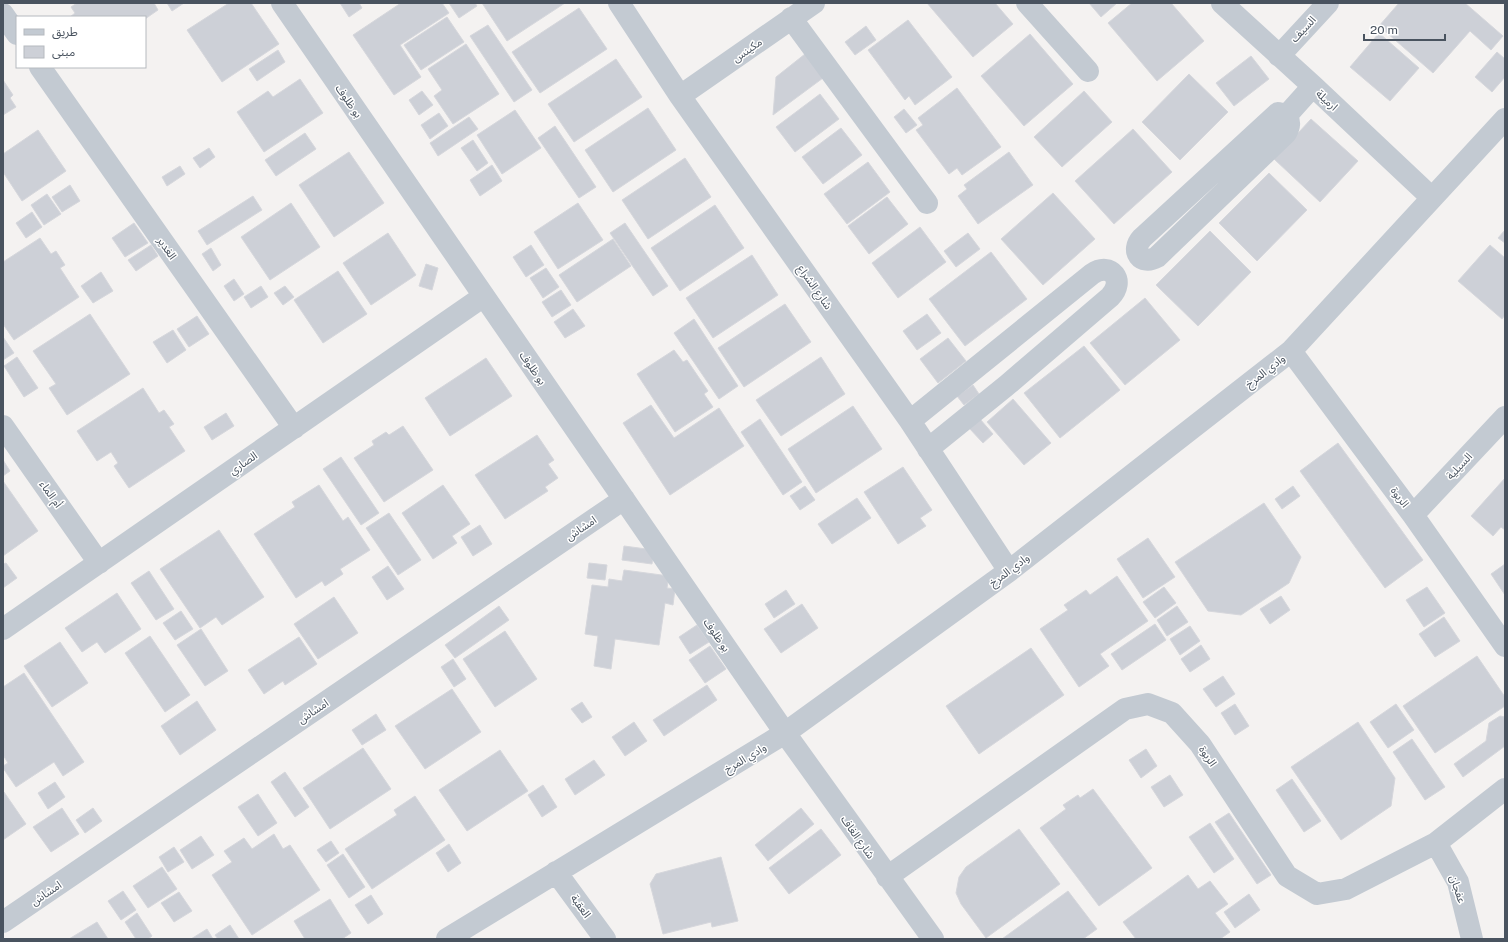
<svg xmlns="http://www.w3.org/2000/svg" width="1508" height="942" font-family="'Public Sans','Noto Sans Arabic',sans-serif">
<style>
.building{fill:#cdd0d7;stroke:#d6d7dc}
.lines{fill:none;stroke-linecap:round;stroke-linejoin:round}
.minor{stroke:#c3cad2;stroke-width:22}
.labels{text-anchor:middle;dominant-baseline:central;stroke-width:3;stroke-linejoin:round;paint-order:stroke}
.street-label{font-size:11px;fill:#49535f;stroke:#fff}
</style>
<rect width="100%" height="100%" fill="#f4f2f1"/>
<!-- building -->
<path class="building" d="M77 3H154L158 10 145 19V17H70L75 13 71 7Z
M167 3H184L172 11Z
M229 3H251L279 44 222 82 187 30Z
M340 3H359L362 8 349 17Z
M401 3H442L449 13 400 45 421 77 394 95 353 35Z
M449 3H475L477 6 459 18Z
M482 3H565L507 41Z
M927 3H995L1013 24 973 57Z
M1089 3H1117L1101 17Z
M1132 3H1171L1204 41 1157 81 1108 23Z
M1399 3H1465L1503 36 1491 50 1470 31 1433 73 1379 26Z
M579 8 607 49 540 93 512 52Z
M447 17 464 42 421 70 404 45Z
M908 20 952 77 915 105 909 96 905 100 868 50Z
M488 25 532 90 514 102 470 36Z
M866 26 876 40 855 55 845 42Z
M1379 33 1419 68 1390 101 1350 67Z
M1030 34 1073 84 1024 126 981 76Z
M466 44 499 94 453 124 434 96 442 90 428 69Z
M278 50 285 62 257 81 249 69Z
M1497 52 1505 59V77L1492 92 1475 77Z
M805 54 823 78 773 115 776 77Z
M1251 56 1269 79 1234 106 1216 83Z
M616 59 642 97 574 142 548 104Z
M1189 74 1228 112 1180 160 1142 122Z
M300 79 323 113 264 152 237 112 268 91 273 97Z
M3 80 13 95 10 98 16 107 3 115Z
M957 88 1001 147 962 175 957 168 949 174 916 130 923 125 918 118Z
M422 91 433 105 419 115 409 100Z
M1084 91 1112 122 1062 167 1034 137Z
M820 94 839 119 795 152 776 127Z
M648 108 676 150 613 192 585 150Z
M904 109 917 125 906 133 894 117Z
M515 110 541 148 502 174 477 135Z
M439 113 448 126 430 139 421 125Z
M469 117 478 129 438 156 430 143Z
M1311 119 1358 161 1320 202 1274 159Z
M555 126 596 187 579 198 538 138Z
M841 128 862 155 823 184 802 157Z
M1133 129 1172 172 1114 224 1075 181Z
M38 130 66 171 22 201 3 172V154Z
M305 133 316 149 276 176 265 160Z
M473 140 488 163 477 171 461 148Z
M209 148 215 157 200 168 193 158Z
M349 152 384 203 334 237 299 185Z
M1009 152 1033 185 978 224 958 196 967 189 964 185Z
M685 158 711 197 648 239 622 200Z
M868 162 890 192 847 224 824 194Z
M492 165 502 181 480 196 470 180Z
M180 166 185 174 167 186 162 177Z
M1269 173 1307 210 1257 261 1219 223Z
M70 185 80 201 62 212 52 197Z
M1053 193 1095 239 1043 285 1001 239Z
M47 194 61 214 44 225 31 205Z
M253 196 262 210 207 245 198 231Z
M887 197 908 224 869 254 848 226Z
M291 203 320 247 270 280 241 237Z
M578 203 603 240 558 269 534 232Z
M715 205 744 248 680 291 651 248Z
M32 212 42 227 26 238 16 223Z
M134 223 148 243 125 257 112 238Z
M625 223 668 286 653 296 610 233Z
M920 227 946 262 898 298 872 263Z
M1505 230V243L1498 238Z
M1210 231 1251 272 1198 326 1156 285Z
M388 233 416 275 371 305 343 263Z
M968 233 980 249 956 267 944 251Z
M40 238 51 254 56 251 65 265 60 268 79 297 14 340 3 324V262Z
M613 239 631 266 577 302 559 275Z
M151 245 158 256 136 271 128 260Z
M531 245 544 265 526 277 513 257Z
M1490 245 1505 258V315L1502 319 1458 281Z
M211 248 221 265 213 271 202 254Z
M991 252 1027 299 965 346 929 299Z
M752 255 778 295 713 338 686 298Z
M426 264 438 268 432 290 419 286Z
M546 268 559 287 543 298 530 278Z
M338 271 367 314 323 343 294 300Z
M101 272 113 291 93 303 81 286Z
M234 279 244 294 234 301 224 286Z
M261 286 268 297 251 308 244 297Z
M285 286 294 297 283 305 274 293Z
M561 290 571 305 552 317 542 302Z
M1145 298 1180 340 1125 385 1090 343Z
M785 304 811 342 744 387 718 348Z
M573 309 585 326 565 338 554 322Z
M90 314 130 374 67 415 49 388 56 384 33 351Z
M927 314 941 333 917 350 903 331Z
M197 316 209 334 189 347 177 329Z
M694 319 738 386 719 399 674 333Z
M173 330 186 350 167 363 153 342Z
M3 337 14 353 3 360Z
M948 338 966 361 938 383 920 359Z
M1084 346 1120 390 1060 438 1024 393Z
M674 350 683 362 687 360 708 391 704 394 713 407 675 432 637 374Z
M17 357 38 388 24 397 4 366Z
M821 357 845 394 781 436 756 400Z
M486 358 512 396 450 436 425 398Z
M973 385 979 394 964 405 957 396Z
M143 388 159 413 164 410 174 424 169 427 185 451 129 488 114 466 118 463 111 452 97 461 77 431Z
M1013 399 1051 443 1024 465 987 422Z
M651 405 674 438 719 408 744 446 670 495 623 423Z
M853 406 882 449 816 493 788 449Z
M226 413 234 426 212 440 204 427Z
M760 419 802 482 783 495 741 432Z
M980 419 993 434 983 443 969 428Z
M403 426 433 470 384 502 354 458 374 445 372 441 386 432 389 435Z
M537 435 554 460 548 464 558 478 545 487 548 491 505 519 475 475Z
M1338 443 1423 560 1385 588 1300 471Z
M341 457 379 513 361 525 323 469Z
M3 460 10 471 3 476Z
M903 467 932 510 920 518 926 526 898 544 864 492Z
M1505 478V530L1501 527 1493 536 1471 516Z
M3 481 38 531 3 556Z
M319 485 343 521 348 517 370 550 340 569 343 574 325 586 322 581 296 598 254 534 295 507 292 502Z
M443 485 470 524 452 536 457 543 433 559 402 513Z
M805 486 815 500 800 510 790 496Z
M1293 486 1300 496 1282 509 1275 499Z
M857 498 871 518 832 544 818 524Z
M1264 503 1301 557 1289 583 1241 615 1208 611 1175 562Z
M389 513 421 560 398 575 366 528Z
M480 525 492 544 473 556 461 537Z
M219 530 264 597 222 625 216 617 200 628 160 569Z
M1148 538 1175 577 1143 598 1117 559Z
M624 546 654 550 652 564 622 560Z
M6 563 17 578 3 588V564Z
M589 563 607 565 605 580 587 578Z
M1505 564V595L1491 574Z
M388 566 404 589 387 600 372 577Z
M624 570 669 576 667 588 675 589 673 605 665 603 659 645 615 639 611 669 594 666 598 636 585 634 592 585 608 587 609 579 622 581Z
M149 571 174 609 156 620 131 583Z
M1117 576 1148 621 1100 654 1109 666 1079 687 1040 629 1068 610 1064 605 1086 590 1090 595Z
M1164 587 1176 603 1155 618 1143 602Z
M1427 587 1445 613 1424 627 1406 600Z
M786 590 795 604 774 618 765 604Z
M117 593 141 629 105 653 97 642 82 652 65 628Z
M1281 596 1290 610 1270 624 1260 609Z
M334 597 358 633 318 659 294 624Z
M802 604 818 628 781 653 764 629Z
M499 606 509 620 455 658 445 645Z
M1177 606 1188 622 1167 636 1157 620Z
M181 611 193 629 175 640 163 623Z
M1444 617 1460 641 1435 657 1419 634Z
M1155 624 1166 640 1122 670 1111 654Z
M697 625 709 642 690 654 679 637Z
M1190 626 1200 641 1180 655 1170 639Z
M201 629 228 671 205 686 177 645Z
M505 631 537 679 495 707 463 659Z
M150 636 190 695 165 712 125 653Z
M299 637 317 664 285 685 283 681 264 694 248 670Z
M60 642 88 683 52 707 24 666Z
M1201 645 1210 659 1190 672 1181 659Z
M710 646 726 669 705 683 689 660Z
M1031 648 1064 695 979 754 946 706Z
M1477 656 1505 697V706L1435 753 1403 706Z
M453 659 466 679 454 687 441 667Z
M24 673 84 762 63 776 54 762 16 787 3 768V766L8 763 3 755V687Z
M1223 676 1235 694 1216 707 1203 689Z
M707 685 717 700 664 736 653 720Z
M452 689 481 732 425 769 395 726Z
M197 701 216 730 180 755 161 726Z
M582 702 592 717 582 723 571 709Z
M1235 704 1249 726 1235 735 1221 713Z
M1396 704 1414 730 1388 748 1370 722Z
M376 714 386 730 362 745 352 730Z
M1500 716 1505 717V746L1463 777 1454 764 1486 741 1489 723Z
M634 722 647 741 625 756 612 737Z
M1358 722 1395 778 1391 806 1341 840 1291 767Z
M1412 739 1445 787 1425 800 1393 752Z
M363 748 391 789 330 829 303 788Z
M1146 749 1157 766 1141 778 1129 760Z
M500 750 528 791 467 831 439 790Z
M594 760 605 775 575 795 565 779Z
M285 772 309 807 295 817 271 782Z
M1170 775 1183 795 1164 807 1151 787Z
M1292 779 1321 821 1304 832 1276 790Z
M55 782 65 797 48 809 38 793Z
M543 785 557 807 542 817 528 795Z
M1093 789 1152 868 1099 906 1040 828 1066 809 1063 805 1078 795 1080 798Z
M4 792 26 824 3 840V793Z
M258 794 277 823 258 836 238 807Z
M415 796 445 840 372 889 345 849 397 815 394 810Z
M62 808 79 834 51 852 33 827Z
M93 808 102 821 85 833 76 820Z
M801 808 814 824 768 861 755 845Z
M1229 813 1271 875 1257 884 1215 822Z
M1210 823 1234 859 1214 873 1189 837Z
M821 829 841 855 789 894 769 868Z
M1019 829 1060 884 986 938 961 904 956 893 959 877 966 867Z
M274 834 283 849 290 845 320 890 252 935 212 875 232 862 224 851 244 838 252 849Z
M201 836 214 855 192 869 180 850Z
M331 841 339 853 326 862 317 850Z
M449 844 461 863 448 872 436 853Z
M174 847 184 862 168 872 159 857Z
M343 854 365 887 349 898 327 865Z
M721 857 738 921 712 927 711 922 663 934 650 884 656 874Z
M162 867 177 889 148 908 133 886Z
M1188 875 1198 889 1210 881 1228 904 1215 913 1230 932 1220 939H1136L1123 922Z
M123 891 136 910 121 920 108 901Z
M1068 891 1097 929 1083 939H1002Z
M179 892 192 911 174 922 161 903Z
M1249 894 1260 910 1235 928 1224 912Z
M371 895 383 914 368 924 355 905Z
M330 899 351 933 342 939H305L294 921Z
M137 913 152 936 148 939H136L125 922Z
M97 922 108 939H69Z
M230 925 239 939H218L215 935Z
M207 929 213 939H191Z"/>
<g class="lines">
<!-- minor -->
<path class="minor" d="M282 3 785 733 933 939
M619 3 680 96 910 421 1009 571
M1027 3 1088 71
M1222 3 1313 86 1432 198
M3 14 17 34
M791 18 927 203
M1279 56 1328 3
M40 67 294 428
M680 96 814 3
M1278 113 1287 115C1290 122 1290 126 1286 133L1157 257C1141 266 1130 251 1142 238Z
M1287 115 1313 86
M1291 351 1413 515 1505 646
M910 421 1092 274C1111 261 1126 281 1110 297L1006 386 928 449
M3 426 99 563
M1413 515 1505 417
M3 629 484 296
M1436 843 1458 882 1472 939
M556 872 605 939
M887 877 1125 709 1148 704 1172 713 1200 744 1287 876 1317 894 1346 889 1436 843 1505 789
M3 922 624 499
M447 939 785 733 1009 571 1291 351 1505 119"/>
</g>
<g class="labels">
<!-- street labels -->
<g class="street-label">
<text transform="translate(1303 29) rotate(-47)">السيف</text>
<text transform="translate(747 50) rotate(-35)">مكينس</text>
<text transform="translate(1327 100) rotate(43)">ارميلة</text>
<text transform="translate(349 101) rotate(55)">بو ظلوف</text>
<text transform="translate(167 248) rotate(55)">الغدير</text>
<text transform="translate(815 287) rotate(55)">شارع الشراع</text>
<text transform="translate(533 368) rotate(55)">بو ظلوف</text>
<text transform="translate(1265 371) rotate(-38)">وادي المرخ</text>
<text transform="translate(243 463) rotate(-35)">الصاري</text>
<text transform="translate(1459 466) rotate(-47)">السيلية</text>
<text transform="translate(51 494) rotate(55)">أم الماء</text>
<text transform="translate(1400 497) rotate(53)">الربوة</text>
<text transform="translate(581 528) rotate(-34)">امشاش</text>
<text transform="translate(1009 570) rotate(-37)">وادي المرخ</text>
<text transform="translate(717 635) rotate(55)">بو ظلوف</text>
<text transform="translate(313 711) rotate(-34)">امشاش</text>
<text transform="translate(1208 756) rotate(56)">الربوة</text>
<text transform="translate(745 758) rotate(-31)">وادي المرخ</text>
<text transform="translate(858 837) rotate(55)">شارع الغاف</text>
<text transform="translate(1458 889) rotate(71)">عفجان</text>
<text transform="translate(46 893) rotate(-34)">امشاش</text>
<text transform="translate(581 906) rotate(54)">العقبة</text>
</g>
</g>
<!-- border -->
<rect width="1508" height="942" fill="none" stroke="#49535f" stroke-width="8"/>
<!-- legend -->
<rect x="16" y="16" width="130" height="52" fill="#ffffff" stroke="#b6babf"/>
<rect x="24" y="29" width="20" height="6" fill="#c3cad2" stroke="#b6babf"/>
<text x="52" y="36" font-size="12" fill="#49535f">طريق</text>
<rect x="24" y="46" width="20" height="12" fill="#cdd0d7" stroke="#b6babf"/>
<text x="52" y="56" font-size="12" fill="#49535f">مبنى</text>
<!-- scale -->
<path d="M1364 34v6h81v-6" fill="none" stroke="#49535f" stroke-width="2"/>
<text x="1370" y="34" font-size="12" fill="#49535f" stroke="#ffffff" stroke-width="3" paint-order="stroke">20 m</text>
</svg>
